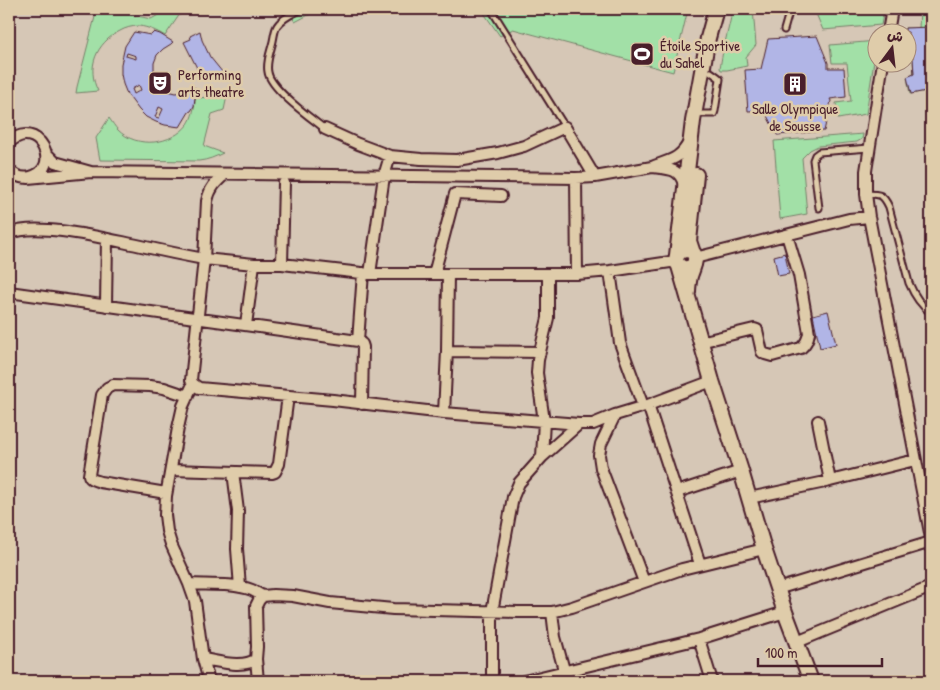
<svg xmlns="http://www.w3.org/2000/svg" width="940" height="690" font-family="'Patrick Hand','Playpen Sans Arabic',sans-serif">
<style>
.green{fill:#a2e0a7;stroke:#768069}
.building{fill:#b1b5e6;stroke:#4a1f2b;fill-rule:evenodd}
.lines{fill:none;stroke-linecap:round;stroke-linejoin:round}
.service-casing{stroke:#4a1f2b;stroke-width:9}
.minor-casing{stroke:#4a1f2b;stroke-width:14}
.secondary-casing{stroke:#4a1f2b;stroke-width:18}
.service{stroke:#dfccaa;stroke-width:5}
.minor{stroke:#dfccaa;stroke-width:10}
.secondary{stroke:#dfccaa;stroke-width:14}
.labels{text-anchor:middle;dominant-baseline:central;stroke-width:5;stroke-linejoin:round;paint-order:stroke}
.poi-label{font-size:15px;fill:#4a1f2b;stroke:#dfccaa;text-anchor:start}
</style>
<rect width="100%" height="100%" fill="#d6c7b6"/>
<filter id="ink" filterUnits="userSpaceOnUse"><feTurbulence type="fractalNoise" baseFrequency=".02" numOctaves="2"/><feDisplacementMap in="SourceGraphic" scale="10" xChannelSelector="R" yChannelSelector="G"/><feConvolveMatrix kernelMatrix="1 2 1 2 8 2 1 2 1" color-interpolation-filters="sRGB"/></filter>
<g filter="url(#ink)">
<!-- green -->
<path class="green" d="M97 9H119V12L151 19 166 11 180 14 165 36C157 31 148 27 139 26 132 26 125 28 120 31 96 43 86 68 98 91L76 93 77 87Z
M285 9H320L295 22 288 10Z
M481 9H688L673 72 513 29 500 36Z
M733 9H753L756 45 746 57 747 66 727 70H721L720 68 723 51Z
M814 9H884L881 25 823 30Z
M920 9H931V109L926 91 910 94 907 77 914 74 912 43H908V32H905V28H919Z
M877 41 866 114 838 119 836 103 851 101 847 63H832L830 45Z
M227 96 224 110 212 114 204 146 223 153C215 157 208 160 199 161L100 160 96 138 109 118C112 122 115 127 118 130 137 149 172 145 188 124 193 117 194 107 196 98Z
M863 134 862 139 857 142 818 146 810 150 802 158 807 214 780 219 774 141Z"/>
<!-- building -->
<path class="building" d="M931 27V90L911 94 907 77 914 74 912 43H908V32H905V28Z
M200 31 202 40 210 57 223 73 211 78 209 74 202 78 184 42 191 39 190 36Z
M134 32 151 35 154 32 160 34 173 42 171 44 163 49 157 55 154 63V71L156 79 161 86 168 91 176 93 184 92 193 88H196L194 106 191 111 189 112 180 127 165 125 156 122 146 117 139 110 127 94 123 84 121 74V64L125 46ZM127 53 136 56V59L126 56ZM139 85 141 90 134 94 132 89ZM159 107 163 109 159 118 155 117Z
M817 36 828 63V68H844L846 97 830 99 831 101 824 131 777 135 764 110 748 111 745 70 761 69 768 39Z
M785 253 789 274 778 276 774 256Z
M828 311 836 344 820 348 813 315Z"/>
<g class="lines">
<!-- service casing -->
<g class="service-casing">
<path id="service" d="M302 9C294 13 282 18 277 26 274 31 274 39 272 45 270 53 266 63 268 72 270 89 311 118 325 129
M491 9 565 127
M784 30 790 9
M703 114H714L715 111 720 79 718 77 711 72
M866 194C880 194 883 194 889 207L909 283C914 295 920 305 931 313
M819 208 813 160 815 155 819 152 869 148"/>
</g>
<!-- minor casing -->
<g class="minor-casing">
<path id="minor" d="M888 32 892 9
M883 62 866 171V194L869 217 931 538
M325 129 358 144 390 156 421 159 457 160 498 153 524 146 565 127 595 177
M9 143C37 115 65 169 30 177 22 179 15 176 9 170
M91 172 576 178 595 177 652 167
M28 178 91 172 55 162 46 153
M576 178 577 274
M684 185C680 167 666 169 652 167 669 160 680 160 689 142
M501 196 455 194 434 274H577L610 271 677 261
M9 234C35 221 107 239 137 245 159 250 182 255 204 259L207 201C210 188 215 183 225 174
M695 258 849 219 869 217
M282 264 284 183
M610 271 620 343 643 406
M370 274 384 176 390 156
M434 274H370L282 264H254L204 259 191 380 193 384 199 388 333 400 444 413
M448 274 447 351 444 413 579 424H593L615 415 648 405 712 381
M9 292 358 341 362 344 363 347 362 404
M106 306 107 239
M246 325 254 264
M358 341 363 273
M700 342 754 329 757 330 762 352 765 354 772 356 801 348C806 344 808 339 809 333L799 275 787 235
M447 351 540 352
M193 384 183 406 178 428 166 496 165 515 167 531 171 544 189 584 195 601 203 659 209 681
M648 405 700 564
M615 415 601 444 599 455 601 468 644 582
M818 421 830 481
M542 457 544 421 537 373 538 360 548 318V275
M171 470 272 473 275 472 279 464 288 396
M233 472 238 511 237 549 240 587
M677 492 741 471
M166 493 100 482C95 480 90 480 89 475L102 395 107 388 113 385 150 386 164 388 188 396
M749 498 830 481 915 460
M189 584C209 585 233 583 252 590 256 592 259 594 263 596
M777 589 931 542
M552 612 555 637 567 681
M699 639 712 681
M797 642 931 587
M203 659C218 661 243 669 256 659L257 647 256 606 259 600 263 596 273 595 293 596 330 603 393 609 518 612H552L572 607 682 569 764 549
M256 659 258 681
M492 681V612L513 497 519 483 542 457 579 424
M524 681 699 639 785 612"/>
</g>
<!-- secondary casing -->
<g class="secondary-casing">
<path id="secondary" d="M693 253 689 241 696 175
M677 255 693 121 708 38 716 9
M679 266 712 381 741 471 764 549 785 612 811 681
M688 292C688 286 689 281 690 276 692 269 702 252 687 250 684 250 682 251 680 252 670 261 682 274 694 265"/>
</g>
<!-- service -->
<use href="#service" class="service"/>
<!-- minor -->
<use href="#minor" class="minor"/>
<!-- secondary -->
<use href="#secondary" class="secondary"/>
</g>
</g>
<!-- icons -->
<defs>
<g id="stadium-square" transform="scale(1.25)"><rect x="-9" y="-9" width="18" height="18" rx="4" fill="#4a1f2b" stroke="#dfccaa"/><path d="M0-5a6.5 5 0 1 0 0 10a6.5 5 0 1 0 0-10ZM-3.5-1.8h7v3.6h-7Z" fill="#fff"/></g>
<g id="theatre-square" transform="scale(1.25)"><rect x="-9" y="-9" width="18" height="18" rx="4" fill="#4a1f2b" stroke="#dfccaa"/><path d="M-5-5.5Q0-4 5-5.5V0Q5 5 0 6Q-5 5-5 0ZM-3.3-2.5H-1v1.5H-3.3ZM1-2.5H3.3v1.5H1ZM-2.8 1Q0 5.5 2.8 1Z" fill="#fff"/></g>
<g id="building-square" transform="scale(1.25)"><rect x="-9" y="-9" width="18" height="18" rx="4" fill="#4a1f2b" stroke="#dfccaa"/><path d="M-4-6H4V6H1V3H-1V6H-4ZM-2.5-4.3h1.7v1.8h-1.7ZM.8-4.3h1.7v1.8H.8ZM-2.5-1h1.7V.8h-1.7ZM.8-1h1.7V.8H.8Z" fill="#fff"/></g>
</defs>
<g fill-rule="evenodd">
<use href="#stadium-square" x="642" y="54"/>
<use href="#theatre-square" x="160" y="83"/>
<use href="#building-square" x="795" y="84"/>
</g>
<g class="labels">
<!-- poi labels -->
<g class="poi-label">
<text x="660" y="45">Étoile Sportive<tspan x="660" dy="17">du Sahel</tspan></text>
<text x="178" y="74">Performing<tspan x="178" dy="17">arts theatre</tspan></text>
<text x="795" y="108" text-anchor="middle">Salle Olympique<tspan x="795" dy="17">de Sousse</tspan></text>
</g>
</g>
<!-- margin -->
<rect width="940" height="690" fill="none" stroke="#dfccaa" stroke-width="30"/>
<rect x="15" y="15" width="910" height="660" fill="none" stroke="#4a1f2b" stroke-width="2" filter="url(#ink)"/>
<!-- north arrow -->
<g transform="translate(892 48) rotate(15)"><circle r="24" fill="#dfccaa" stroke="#a38777"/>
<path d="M0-4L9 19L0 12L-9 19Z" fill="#4a1f2b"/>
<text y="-8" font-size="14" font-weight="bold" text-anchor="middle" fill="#4a1f2b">ش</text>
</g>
<!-- scale -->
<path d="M758 658v8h124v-8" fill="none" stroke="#4a1f2b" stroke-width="2.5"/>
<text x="765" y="658" font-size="15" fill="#4a1f2b" stroke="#dfccaa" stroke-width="4" paint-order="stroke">100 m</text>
</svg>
